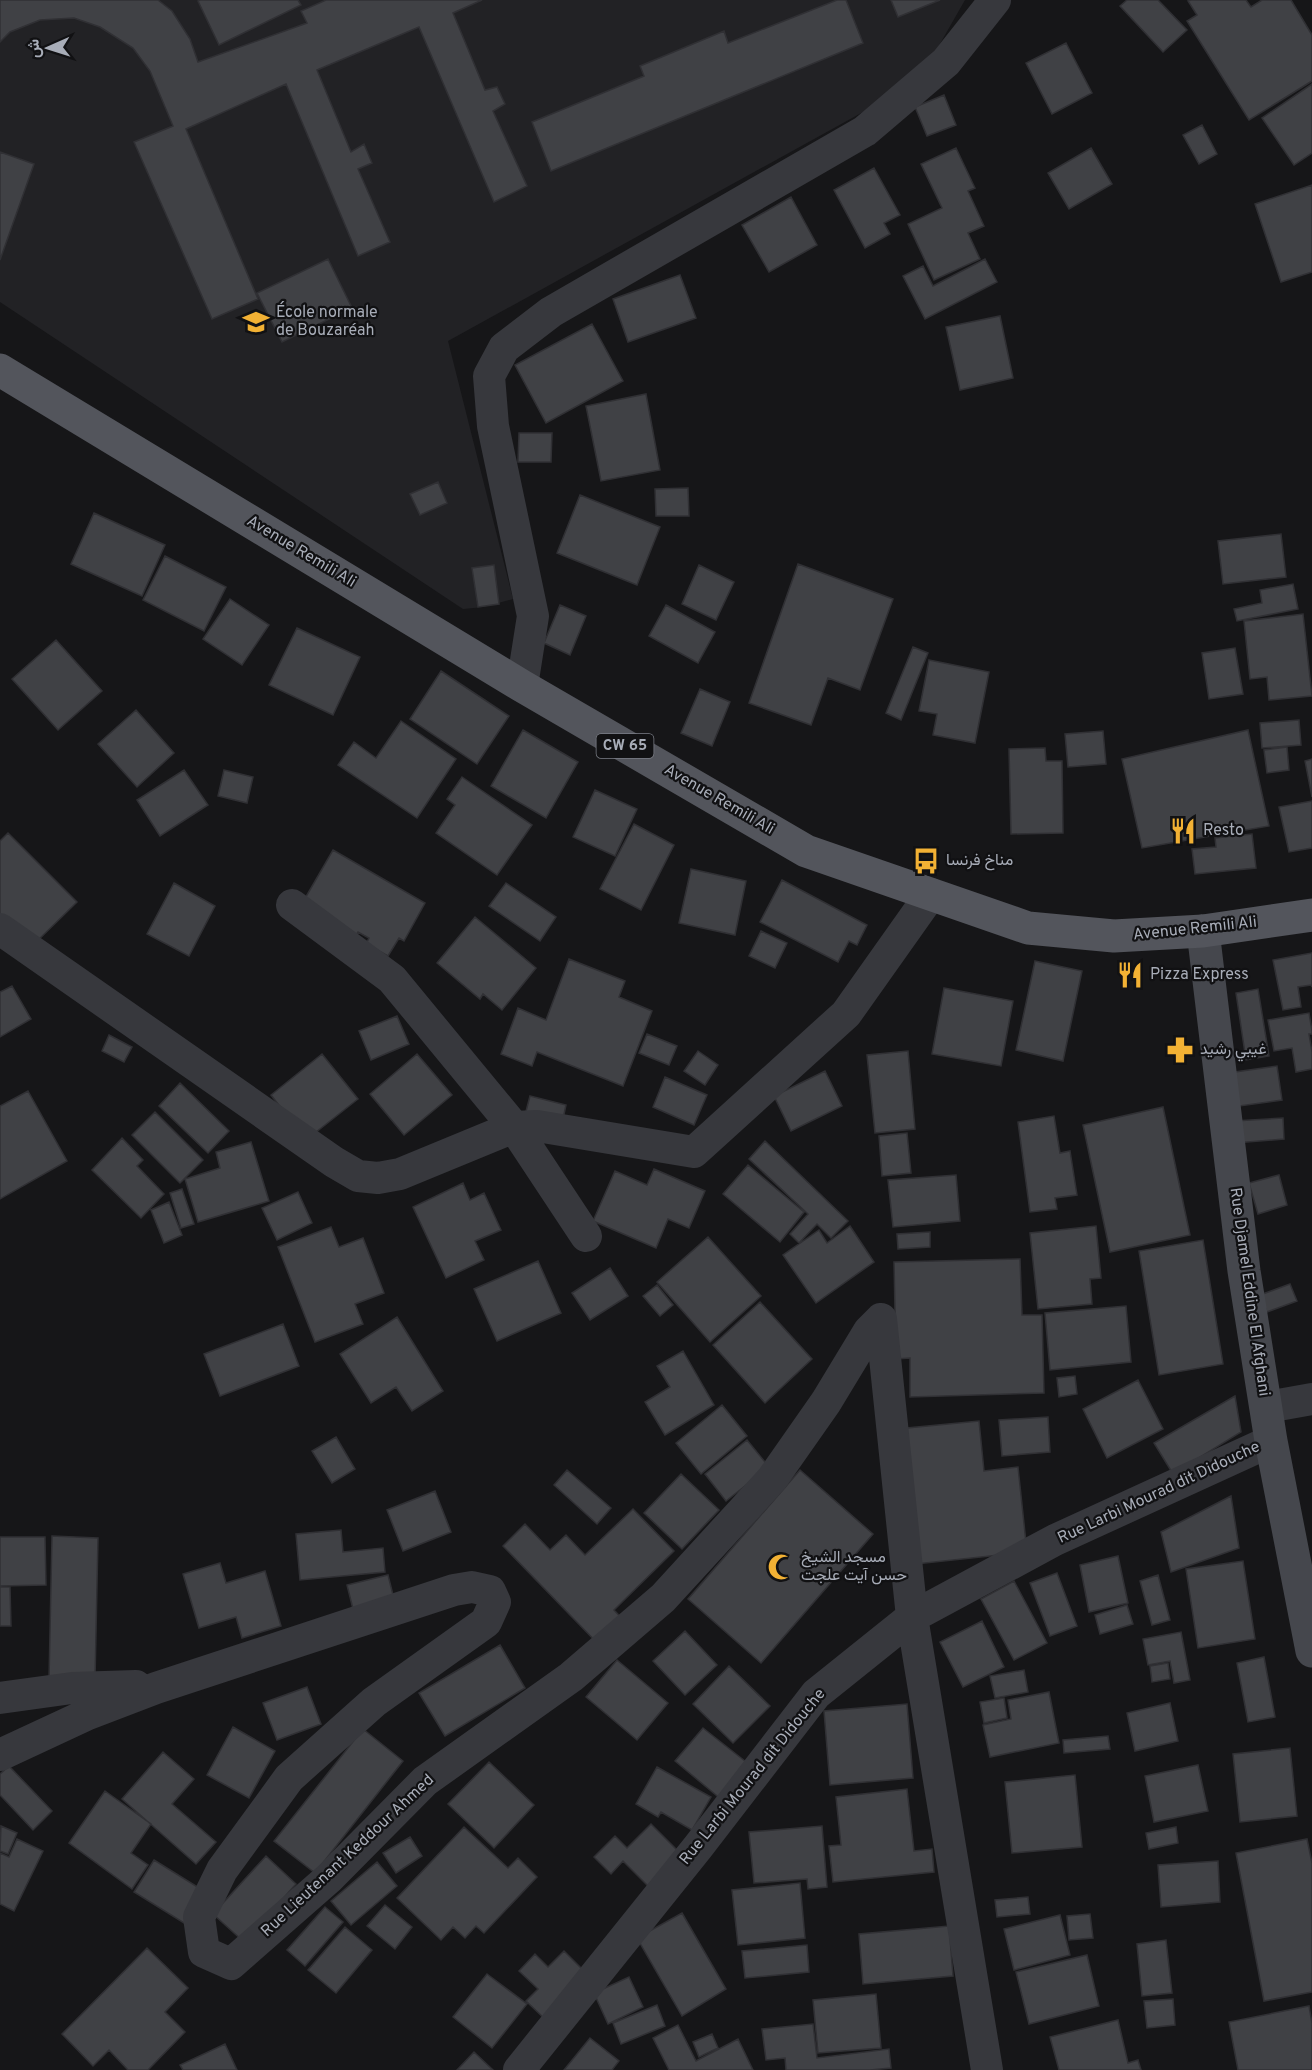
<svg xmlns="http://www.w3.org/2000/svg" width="1312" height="2070" font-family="Overpass,Vazirmatn,sans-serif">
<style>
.built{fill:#222225}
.building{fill:#404145;stroke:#303034;stroke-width:1.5}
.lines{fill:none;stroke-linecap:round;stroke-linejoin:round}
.street{stroke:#37383d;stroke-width:32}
.secondary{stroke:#45474d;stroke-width:33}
.primary{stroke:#53555c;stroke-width:33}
.labels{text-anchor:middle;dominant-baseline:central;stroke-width:4.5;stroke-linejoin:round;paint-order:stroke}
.shield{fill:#111113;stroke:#7b7e86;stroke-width:1.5}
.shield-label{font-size:15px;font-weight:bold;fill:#a8adb8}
.poi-label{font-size:16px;fill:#a8adb8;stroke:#111113;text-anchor:start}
.street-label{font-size:16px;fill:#a8adb8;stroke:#111113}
</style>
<rect width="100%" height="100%" fill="#161618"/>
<!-- built -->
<path class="built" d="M0 0H965L929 63 872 107 448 341 513 599 484 607 463 609 0 302Z"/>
<!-- building -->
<path class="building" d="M0 0H158L172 11 190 39 198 62 307 23 301 11 326 0H482L453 13 485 90 497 87 505 104 493 111 527 186 494 202 419 27 317 70 351 152 364 144 372 163 358 169 390 242 358 256 286 84 186 129 258 299 212 319 134 142 173 126 150 71 133 48 100 27 74 18 40 20 10 32 0 42Z
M200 0H298L301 5 219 45 198 1Z
M837 0H846L863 43 551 171 532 122 644 76 640 66 724 31 728 43Z
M891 0H940L898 17Z
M1127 0H1158L1187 30 1163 52 1120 6Z
M1191 0H1246L1251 7 1262 0H1291L1312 35V81L1249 120 1187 21 1197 15 1188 1Z
M1066 43 1092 93 1052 114 1026 63Z
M1312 84V153L1294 165 1262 118Z
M944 95 956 125 927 136 915 107Z
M1202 125 1217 154 1199 164 1183 135Z
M956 148 975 188 968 191 984 226 968 233 980 259 934 280 908 224 942 208 921 164Z
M1091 148 1112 184 1069 209 1048 173Z
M0 152 34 164 0 260Z
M874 168 900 215 884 223 890 234 865 248 834 190Z
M1312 185V272L1281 282 1255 204Z
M791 197 817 245 769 272 742 225Z
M328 259 352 308 282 342 257 293Z
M985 259 997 282 925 319 903 276 923 266 933 286Z
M680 275 696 318 628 342 613 299Z
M1000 316 1013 378 960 390 946 327Z
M592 324 623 381 546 423 515 365Z
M646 394 660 470 601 481 586 406Z
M519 433H552L551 462H518Z
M438 482 447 503 420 515 410 494Z
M688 488 689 516H656L655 489Z
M580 495 660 527 637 585 557 553Z
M94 513 165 545 142 596 71 564Z
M1281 534 1286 577 1223 584 1218 541Z
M165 556 226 587 204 631 143 600Z
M798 564 893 599 860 690 828 678 811 725 749 703Z
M494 565 499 604 478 607 472 568Z
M699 565 734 582 716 620 682 604Z
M1293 584 1298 609 1237 621 1234 609 1262 603 1260 590Z
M230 599 269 625 242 665 203 639Z
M560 605 586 616 570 655 544 643Z
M666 605 715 632 698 663 649 636Z
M1303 614 1312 696 1269 700 1267 677 1250 679 1244 621Z
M297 628 360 657 333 715 269 685Z
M56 640 102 691 58 730 12 679Z
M913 647 928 653 901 720 886 713Z
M1235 648 1243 694 1209 699 1202 653Z
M929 660 989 672 975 743 933 735 937 714 919 711Z
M441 671 509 716 477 764 410 719Z
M700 689 730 702 712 746 681 733Z
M136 710 174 753 137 787 98 744Z
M1299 720 1301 745 1262 748 1260 723Z
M401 721 456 759 417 818 338 765 354 742 376 758Z
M523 730 578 762 546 818 491 786Z
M1248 730 1269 826 1142 848 1122 759Z
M1103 731 1106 764 1068 767 1065 734Z
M1287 747 1289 770 1267 773 1264 750Z
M1045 748 1046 761H1062L1063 833 1011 834 1009 749Z
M1312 759V797L1305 761Z
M184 770 208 805 160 836 137 800Z
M224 770 253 777 247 803 218 796Z
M462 777 532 825 497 875 436 833 455 805 447 799Z
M595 790 637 809 615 856 573 837Z
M1312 801V848L1289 852 1279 807Z
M634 824 674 845 641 910 600 889Z
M8 833 77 902 30 948 0 918V841Z
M1252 834 1256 868 1195 874 1192 849 1216 847 1215 838Z
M333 850 425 903 404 941 399 938 388 956 366 944 369 938 358 932 355 937 300 907Z
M691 869 746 881 735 935 679 923Z
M782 880 867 925 857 945 849 941 838 962 760 922Z
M174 883 215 906 189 956 147 934Z
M506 883 556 917 540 941 489 906Z
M475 917 536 968 502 1010 483 994 480 999 437 963Z
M761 931 787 943 775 968 749 956Z
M1312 953V987L1311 985 1298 987 1301 1007 1283 1010 1273 960Z
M569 959 625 981 619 997 652 1011 623 1086 537 1052 532 1066 501 1054 518 1008 546 1020Z
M1035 961 1082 971 1063 1061 1016 1050Z
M12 986 31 1019 0 1037V992Z
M944 988 1013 1001 1001 1066 932 1054Z
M1258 989 1269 1056 1246 1060 1236 993Z
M1309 1013 1312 1031V1034H1309L1312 1052V1069L1296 1072 1292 1048 1274 1051 1268 1020Z
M397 1016 409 1044 371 1060 359 1031Z
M647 1034 677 1046 669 1065 639 1053Z
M109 1035 132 1047 124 1062 102 1051Z
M698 1051 718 1065 705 1085 684 1071Z
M908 1051 915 1129 875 1133 867 1055Z
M322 1054 358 1099 306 1140 271 1095Z
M417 1054 452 1095 404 1135 370 1094Z
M1277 1066 1282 1100 1232 1107 1228 1073Z
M825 1071 842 1106 791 1131 774 1096Z
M665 1077 707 1095 694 1125 653 1107Z
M180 1083 229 1131 208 1153 159 1106Z
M28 1091 67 1161 0 1199V1106Z
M530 1096 566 1105 561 1128 524 1119Z
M1163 1107 1190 1235 1110 1252 1083 1125Z
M155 1112 203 1160 180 1183 132 1135Z
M1054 1116 1060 1153 1070 1151 1077 1195 1055 1198 1057 1209 1030 1212 1018 1122Z
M1283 1118 1284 1139 1235 1143 1234 1121Z
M907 1133 911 1173 882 1176 879 1136Z
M122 1138 143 1160 137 1166 164 1194 141 1218 92 1170Z
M765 1141 848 1221 831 1238 817 1224 799 1243 790 1234 808 1214 749 1159Z
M251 1142 269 1201 198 1222 185 1179 220 1168 216 1152Z
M748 1165 804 1212 780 1242 723 1194Z
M654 1169 705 1191 689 1228 668 1219 656 1248 593 1221 615 1171 647 1185Z
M956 1175 960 1221 893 1227 888 1180Z
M1279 1175 1287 1205 1258 1214 1249 1183Z
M463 1183 470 1200 484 1193 501 1230 475 1241 484 1260 446 1278 413 1207Z
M182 1189 194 1224 181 1228 170 1193Z
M298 1192 312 1223 277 1240 262 1208Z
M169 1202 182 1235 164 1243 151 1210Z
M850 1226 874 1262 816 1303 783 1255 819 1230 827 1243Z
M1096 1226 1101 1278 1090 1279 1092 1304 1038 1309 1030 1233Z
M331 1227 339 1247 363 1238 384 1293 355 1304 363 1324 315 1342 278 1247Z
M930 1232V1247L898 1249 897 1234Z
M708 1237 761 1296 710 1342 657 1282Z
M1203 1240 1223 1364 1159 1375 1139 1251Z
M1020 1259 1022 1315H1042L1044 1393 910 1397V1358L896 1359 894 1262Z
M538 1261 561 1313 497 1341 474 1289Z
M610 1268 628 1296 590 1320 572 1293Z
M1290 1284 1297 1301 1267 1312 1260 1295Z
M657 1285 673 1305 660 1316 643 1296Z
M760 1302 812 1359 765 1403 713 1345Z
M1126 1306 1131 1362 1050 1370 1045 1313Z
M397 1317 443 1391 412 1411 396 1387 371 1403 340 1354Z
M283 1324 299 1366 220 1396 204 1354Z
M683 1351 714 1405 665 1435 645 1402 670 1387 657 1366Z
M1075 1376 1077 1394 1059 1397 1057 1378Z
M1138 1380 1163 1429 1107 1458 1083 1409Z
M1235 1396 1241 1432 1173 1474 1154 1443Z
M722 1405 747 1436 701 1474 676 1443Z
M1048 1417 1050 1452 1002 1456 999 1420Z
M979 1421 984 1471 1018 1467 1027 1552 916 1564 907 1428Z
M336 1437 355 1469 332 1483 312 1451Z
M747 1440 769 1467 726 1501 705 1474Z
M567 1470 611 1508 597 1524 554 1485Z
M800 1470 873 1534 761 1663 688 1599Z
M681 1474 719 1510 682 1549 644 1513Z
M435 1491 451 1532 403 1551 387 1510Z
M1231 1496 1239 1548 1171 1572 1161 1532Z
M633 1509 674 1551 614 1610 628 1625 603 1649 503 1546 525 1524 550 1550 566 1535 585 1555Z
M341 1530 343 1552 383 1548 385 1572 300 1580 296 1534Z
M52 1536 98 1538 95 1680 49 1679Z
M0 1537H45L46 1585 0 1586Z
M1118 1556 1128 1603 1089 1612 1080 1565Z
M1243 1561 1255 1639 1198 1648 1186 1569Z
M220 1563 226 1583 265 1571 281 1626 242 1638 236 1617 199 1628 183 1574Z
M1057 1573 1077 1626 1050 1636 1030 1583Z
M388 1575 395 1603 354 1613 347 1585Z
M1158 1575 1170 1620 1152 1625 1140 1581Z
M1014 1581 1047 1643 1014 1660 981 1599Z
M0 1587H10L11 1626H0Z
M1127 1605 1133 1624 1100 1634 1095 1615Z
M982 1621 1004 1667 963 1687 940 1642Z
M685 1631 717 1665 685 1695 653 1661Z
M1181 1632 1190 1680 1174 1683 1170 1661 1148 1665 1143 1639Z
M500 1645 525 1688 445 1736 419 1693Z
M1264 1657 1275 1717 1248 1722 1237 1663Z
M617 1660 668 1703 637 1740 586 1697Z
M1168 1663 1170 1679 1152 1682 1150 1666Z
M729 1666 770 1706 733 1743 693 1704Z
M1024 1670 1028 1692 995 1698 990 1676Z
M307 1687 321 1724 277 1740 263 1703Z
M1049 1692 1059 1743 990 1757 983 1725 1011 1719 1008 1700Z
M1004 1698 1007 1718 984 1723 980 1702Z
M1170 1703 1178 1741 1135 1751 1127 1713Z
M907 1704 913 1778 830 1785 824 1711Z
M233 1727 275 1751 249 1798 207 1775Z
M703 1728 750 1765 722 1800 675 1761Z
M363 1729 403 1761 315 1873 274 1841Z
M1108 1736 1110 1749 1064 1753 1063 1740Z
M1290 1748 1297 1816 1240 1822 1233 1754Z
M163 1752 194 1779 172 1804 216 1842 196 1864 122 1799Z
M489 1762 534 1805 494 1848 448 1804Z
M1198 1765 1208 1811 1154 1822 1145 1776Z
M9 1766 52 1811 33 1830 0 1795V1774Z
M657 1767 711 1797 692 1830 661 1812 658 1817 636 1804Z
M1075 1775 1082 1847 1012 1853 1005 1782Z
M907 1789 914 1851 932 1849 934 1872 833 1882 829 1846 841 1845 836 1797Z
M105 1791 151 1824 131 1853 148 1865 132 1889 69 1843Z
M651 1824 685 1858 652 1890 623 1861 611 1874 594 1857 615 1836 627 1848Z
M1 1826 17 1833 8 1854 0 1851Z
M822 1826 827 1887 808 1889 807 1879 754 1883 749 1832Z
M464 1827 508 1868 518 1858 537 1877 484 1933 476 1926 465 1938 453 1927 441 1940 397 1898Z
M1176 1827 1178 1843 1149 1849 1146 1833Z
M410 1837 422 1856 396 1873 383 1853Z
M17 1839 43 1851 14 1911 0 1904V1853L9 1857Z
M1307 1839 1312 1863V1992L1264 2001 1236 1853Z
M266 1856 296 1884 244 1942 213 1914Z
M154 1860 204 1891 184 1923 134 1892Z
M1218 1861 1220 1902 1161 1907 1158 1865Z
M377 1862 397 1886 351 1925 331 1901Z
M800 1883 805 1938 738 1945 732 1890Z
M1028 1897 1030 1914 997 1917 995 1900Z
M385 1905 412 1927 395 1949 367 1926Z
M325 1907 343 1922 305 1966 287 1950Z
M682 1913 726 1989 682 2016 637 1938Z
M1090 1914 1093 1938 1069 1940 1067 1916Z
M1060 1915 1070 1955 1014 1970 1004 1929Z
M949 1926 953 1976 863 1984 859 1934Z
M345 1927 372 1950 336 1993 308 1970Z
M1166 1940 1172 1993 1142 1996 1137 1944Z
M807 1945 809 1972 745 1978 742 1951Z
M147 1948 188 1988 165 2012 185 2032 148 2070H128L109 2050 93 2066 62 2034Z
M564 1951 590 1977 547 2021 526 2001 538 1989 519 1971 535 1954 548 1967Z
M1087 1955 1099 2006 1029 2024 1016 1972Z
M487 1974 527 2004 492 2048 453 2017Z
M629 1977 643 2007 608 2024 594 1993Z
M876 1994 881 2048 818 2053 813 2000Z
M1173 1999 1175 2025 1147 2028 1144 2001Z
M657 2005 665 2026 621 2044 613 2023Z
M1309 2006 1312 2023V2070H1238L1229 2022Z
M1118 2020 1128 2063 1138 2060 1141 2070H1059L1050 2037Z
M813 2024 817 2058 889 2049 891 2068 870 2070H786L785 2058 766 2060 762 2029Z
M678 2025 696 2061 738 2039 753 2070H669L653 2038Z
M712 2034 718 2048 699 2057 693 2042Z
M590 2038 619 2061 612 2070H564Z
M225 2044 237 2070H183L180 2065Z
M474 2052 493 2070H457Z"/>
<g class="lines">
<!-- street -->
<path class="street" d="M522 686 533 616 493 426 489 376 504 348 551 312 865 131 946 62 995 0
M292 905 392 979 514 1127 586 1236
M0 929 334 1162 358 1176 378 1178 400 1174 514 1127 537 1126 694 1152 846 1014 931 894
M881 1319 912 1617 987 2070
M1267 1407 1312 1399
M0 1698 72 1688 136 1686
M0 1755 88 1714 156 1688 454 1590 472 1587 490 1591 495 1602 486 1622 374 1702 289 1778 222 1870 199 1917 204 1952 231 1964 329 1878 425 1781 571 1677 663 1598 772 1479 826 1402 869 1331 881 1319
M519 2070 698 1847 816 1694 912 1617 1055 1540 1271 1441"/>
<!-- secondary -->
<path class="secondary" d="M1203 931 1244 1271 1271 1441 1312 1651"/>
<!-- primary -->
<path class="primary" d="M0 370 522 686 806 851 1028 928 1114 936 1203 931 1312 915"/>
</g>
<!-- icons -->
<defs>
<g id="university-bare" transform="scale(2.07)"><path d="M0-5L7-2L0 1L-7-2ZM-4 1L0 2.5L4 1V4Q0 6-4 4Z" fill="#f2b134" stroke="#111113" stroke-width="2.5" paint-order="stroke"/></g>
<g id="restaurant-bare" transform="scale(2.07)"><path d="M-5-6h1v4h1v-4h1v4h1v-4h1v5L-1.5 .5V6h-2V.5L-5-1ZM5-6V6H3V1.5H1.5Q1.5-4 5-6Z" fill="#f2b134" stroke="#111113" stroke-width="2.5" paint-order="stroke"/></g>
<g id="bus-bare" transform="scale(2.07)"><path d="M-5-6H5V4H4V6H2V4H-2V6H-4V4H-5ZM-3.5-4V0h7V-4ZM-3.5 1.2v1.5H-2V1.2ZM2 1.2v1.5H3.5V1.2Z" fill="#f2b134" stroke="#111113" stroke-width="2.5" paint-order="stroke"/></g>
<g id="pharmacy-bare" transform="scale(2.07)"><path d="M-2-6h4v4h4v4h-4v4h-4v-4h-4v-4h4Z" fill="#f2b134" stroke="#111113" stroke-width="2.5" paint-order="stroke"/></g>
<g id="mosque-bare" transform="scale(2.07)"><path d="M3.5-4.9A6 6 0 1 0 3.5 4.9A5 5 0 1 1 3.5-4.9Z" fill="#f2b134" stroke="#111113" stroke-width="2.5" paint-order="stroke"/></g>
</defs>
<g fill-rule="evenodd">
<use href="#university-bare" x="256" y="322"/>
<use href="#restaurant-bare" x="1183" y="831"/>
<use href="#bus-bare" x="926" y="861"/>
<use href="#restaurant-bare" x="1130" y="975"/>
<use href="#pharmacy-bare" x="1180" y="1050"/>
<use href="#mosque-bare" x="781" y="1567"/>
</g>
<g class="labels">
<!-- shield labels -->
<rect class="shield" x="596.5" y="734" width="57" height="24" rx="4.5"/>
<g class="shield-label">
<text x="625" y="746">CW 65</text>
</g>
<!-- poi labels -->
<g class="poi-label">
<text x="276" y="313">École normale<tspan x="276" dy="18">de Bouzaréah</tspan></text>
<text x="1203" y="831">Resto</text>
<text x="946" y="861">مناخ فرنسا</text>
<text x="1150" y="975">Pizza Express</text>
<text x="1200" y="1050">غيبي رشيد</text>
<text x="801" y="1558">مسجد الشيخ<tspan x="801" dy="18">حسن آيت علجت</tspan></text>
</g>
<!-- street labels -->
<g class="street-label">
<text transform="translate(301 552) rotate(31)">Avenue Remili Ali</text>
<text transform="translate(719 800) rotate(30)">Avenue Remili Ali</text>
<text transform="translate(1195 929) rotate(-6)">Avenue Remili Ali</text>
<text transform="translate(1249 1292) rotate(82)">Rue Djamel Eddine El Afghani</text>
<text transform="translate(1159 1493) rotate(-25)">Rue Larbi Mourad dit Didouche</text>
<text transform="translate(753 1777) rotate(-51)">Rue Larbi Mourad dit Didouche</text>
<text transform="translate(348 1856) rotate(-43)">Rue Lieutenant Keddour Ahmed</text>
</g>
</g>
<!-- north arrow -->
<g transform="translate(48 48) rotate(267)" stroke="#111113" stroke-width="4.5" paint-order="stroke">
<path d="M0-4.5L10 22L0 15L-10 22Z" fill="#a8adb8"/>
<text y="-9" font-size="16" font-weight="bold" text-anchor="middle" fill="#a8adb8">ش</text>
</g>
</svg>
